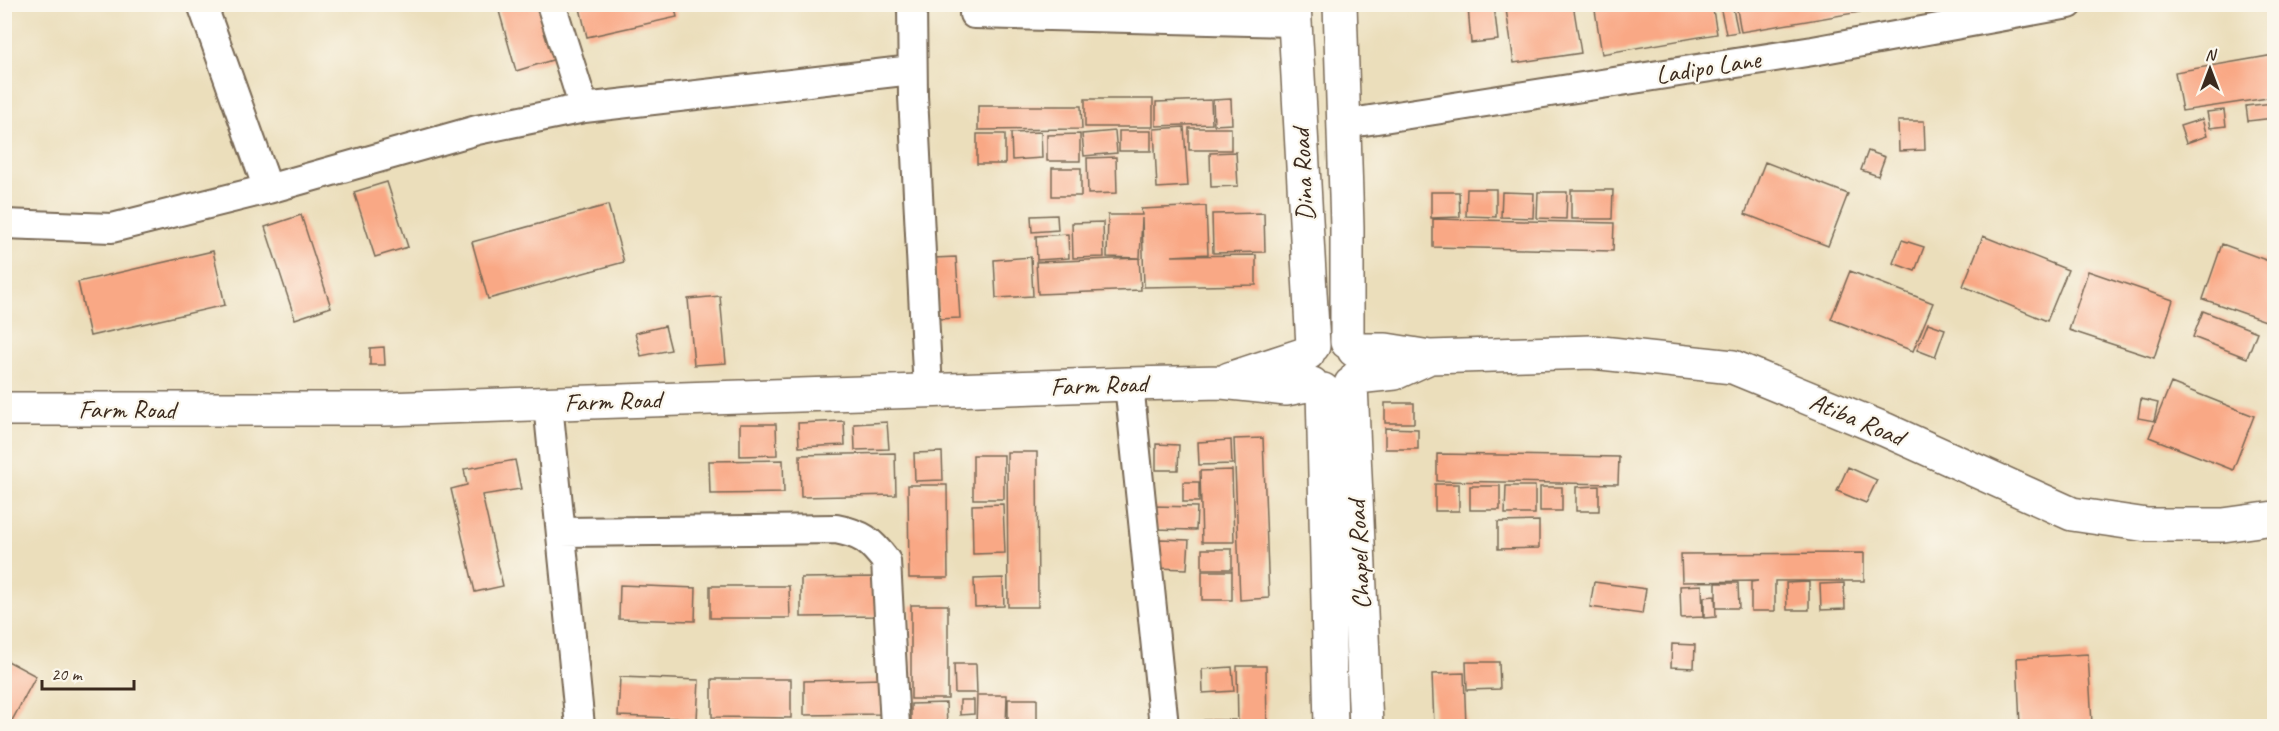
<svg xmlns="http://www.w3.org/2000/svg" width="2279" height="731" font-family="Caveat,sans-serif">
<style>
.building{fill:#f9a885}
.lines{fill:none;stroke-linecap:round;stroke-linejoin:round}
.minor-casing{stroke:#796955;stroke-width:32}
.tertiary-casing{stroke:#796955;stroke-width:36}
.minor{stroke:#fff;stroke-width:28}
.tertiary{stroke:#fff;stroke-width:33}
.labels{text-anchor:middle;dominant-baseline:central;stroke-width:4.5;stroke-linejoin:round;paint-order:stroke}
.street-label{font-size:26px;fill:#3b2a1e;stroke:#fbf7ec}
</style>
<rect width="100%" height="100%" fill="#fbf7ec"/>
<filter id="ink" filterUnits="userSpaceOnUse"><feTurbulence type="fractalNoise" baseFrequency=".0167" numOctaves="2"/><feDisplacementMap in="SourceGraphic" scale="12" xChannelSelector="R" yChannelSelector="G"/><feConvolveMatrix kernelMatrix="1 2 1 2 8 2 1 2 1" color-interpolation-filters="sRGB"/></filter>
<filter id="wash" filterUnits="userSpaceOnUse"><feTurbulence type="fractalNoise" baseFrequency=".008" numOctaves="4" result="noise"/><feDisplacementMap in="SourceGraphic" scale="24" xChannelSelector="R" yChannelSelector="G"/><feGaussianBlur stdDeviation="1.35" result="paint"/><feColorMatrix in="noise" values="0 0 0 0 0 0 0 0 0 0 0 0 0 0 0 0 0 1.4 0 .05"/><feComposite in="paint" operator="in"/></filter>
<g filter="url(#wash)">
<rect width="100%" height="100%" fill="#ebdebb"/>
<g id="blocks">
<!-- building -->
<path class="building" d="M497 4H543L559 58 516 71Z
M579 4H674L677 17 587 37Z
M1533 4H1573L1581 53 1514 63 1506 9Z
M1594 4H1712L1717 34 1602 54Z
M1732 4 1738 32 1726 34 1720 6Z
M1736 4H1859L1860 12 1741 32Z
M1873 4H1903V6L1874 10Z
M1494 5 1498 40 1471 43 1468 7Z
M2274 55V97L2182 111 2175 72Z
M1085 99H1153V127H1085Z
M1231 99 1232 124 1214 125 1213 100Z
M1211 100 1212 124 1156 126V102Z
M2273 103 2274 118 2248 121 2246 106Z
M978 106H1081L1082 129 978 130Z
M2224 110 2226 126 2210 128 2207 112Z
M2202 119 2207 136 2186 143 2180 126Z
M1898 121H1924L1925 150 1899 151Z
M1184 127 1188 186 1157 188 1154 129Z
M1189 128H1231V150H1189Z
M1115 131 1117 153 1084 156 1082 134Z
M1119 131H1151V151H1119Z
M1041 132 1042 158 1012 160 1011 133Z
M977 134H1005V164H977Z
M1080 134V161H1047V135Z
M1868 151 1885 157 1878 176 1861 170Z
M1236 152 1238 186 1211 187 1210 153Z
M1116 157 1117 193 1088 194 1087 158Z
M1765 162 1848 194 1828 246 1745 214Z
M1052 168H1081V196H1052Z
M387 182 408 247 375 257 354 192Z
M1467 189H1496V217L1466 216Z
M1571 190H1613L1612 219H1571Z
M1431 192H1459L1460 217 1431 218Z
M1502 192 1534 193 1533 218 1501 217Z
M1538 192H1567L1566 219 1537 218Z
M608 205 624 262 488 299 472 242Z
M1206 206 1208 254 1172 256 1256 255V285L1144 287 1142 218 1140 258 1107 257 1108 215H1142L1141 209Z
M1264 213 1265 252 1213 253 1212 214Z
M301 215 331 307 295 319 265 227Z
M1057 215 1058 230 1032 232 1031 216Z
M1433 219 1614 223 1613 251 1433 247Z
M1103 222 1104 257 1073 258 1072 223Z
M1068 234 1069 258 1037 260 1036 236Z
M1983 236 2068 270 2047 321 1963 286Z
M1902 240 1924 247 1915 271 1893 263Z
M2222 244 2274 263V324L2203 299Z
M213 251 225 305 90 336 78 282Z
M956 257 960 318 938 319 934 258Z
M1031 257 1033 296 996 298 994 260Z
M1139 258 1141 290 1038 294 1036 262Z
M1850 271 1933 303 1913 351 1831 319Z
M2088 271 2173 300 2154 358 2069 330Z
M720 296 726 363 694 365 688 299Z
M2203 311 2257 332 2247 358 2193 337Z
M1928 323 1945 329 1935 357 1917 350Z
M665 326 671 350 641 356 635 333Z
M384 347 385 365H370V348Z
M2171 383 2254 416 2233 470 2149 437Z
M2141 399 2158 403 2154 421 2138 418Z
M1385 403H1414V423H1385Z
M844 421 845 445 799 447 798 423Z
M887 422 889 449 855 450 854 424Z
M740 424H776L777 455 740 456Z
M1385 428 1418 429V449H1385Z
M1263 438 1269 598 1240 600 1234 439Z
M1231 440 1232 464 1199 465 1198 442Z
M1156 444 1179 445 1178 470H1156Z
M942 452 943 480 915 481 914 453Z
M1007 452H1037L1038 607H1008Z
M895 453 896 495 801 497 800 455Z
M1437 454 1619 457 1618 484 1437 481Z
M973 455H1004V499H973Z
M515 460 521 489 482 495 503 586 475 592 451 489 467 485 464 469Z
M783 460 784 493 710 494 709 461Z
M1848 467 1877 480 1866 503 1837 491Z
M1232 470 1234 542H1202L1200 471Z
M1183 482H1199V502H1183Z
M1435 484H1459V511H1435Z
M908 485H947L948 578H909Z
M1470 486H1500V510H1470Z
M1506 486H1535V514H1505Z
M1599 486V511H1576V487Z
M1540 487H1562V511H1540Z
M1003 504 1005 553 973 554 972 505Z
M1153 506 1197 507 1196 530 1153 529Z
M1539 521V548L1498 549V522Z
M1158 539 1189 540 1187 569 1157 568Z
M1202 549H1232V569H1202Z
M1864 553V581H1775V611H1751V582L1758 581 1682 582 1681 554Z
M1202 571H1232V600H1202Z
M878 577 879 616 801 617V578Z
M1003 578 1004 606 975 607 974 579Z
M1594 582 1646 589 1642 614 1590 607Z
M1809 582V610H1787L1786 583Z
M1716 583H1738L1739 608H1716Z
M1844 583 1845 609 1821 610 1820 584Z
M620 585 696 588 695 621 619 619Z
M1702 585 1703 617 1681 618 1680 586Z
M710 586H789L790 618H710Z
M1715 596 1716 617 1704 618V597Z
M911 605H948V699H911Z
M1672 644 1695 645 1694 668 1671 667Z
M2088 654 2092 724 2020 726 2017 658Z
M4 659 36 676 9 726H4Z
M1466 662H1499L1500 689 1467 690Z
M954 664H976L977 693H955Z
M1237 666H1266L1267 726H1238Z
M1232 667 1234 691 1203 693 1202 669Z
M1464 673 1466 726H1434L1432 674Z
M620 677 699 680 697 719 618 716Z
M712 679H791V718L712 717Z
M881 679 882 714 804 715V681Z
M977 695H1007L1006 725H976Z
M1008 699H1037V726H1008Z
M960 700H974V714L960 715Z
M946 703 947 726H911V704Z
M1204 720H1235V726H1204Z"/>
</g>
</g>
<g filter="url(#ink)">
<use href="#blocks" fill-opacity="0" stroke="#796955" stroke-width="1.5"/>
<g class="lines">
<!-- minor casing -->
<g class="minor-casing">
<path id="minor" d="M202 4 268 189
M551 4 584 108
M912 4 913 96 928 391
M974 14 1294 22
M1345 124 1813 51 2069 4
M4 224 112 228 268 189 477 130 584 108 912 70
M1129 384 1164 726
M548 404 580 726
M561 532 836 529C862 534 870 540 886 561L895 726"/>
</g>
<!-- tertiary casing -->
<g class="tertiary-casing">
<path id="tertiary" d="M1294 4 1313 346
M1340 4 1347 227V342
M1354 350H1386L1430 357 1592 352 1733 367 1886 430 2072 514 2147 525H2223L2274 518
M1357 377 1395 373 1430 357
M1229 379 1308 353
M1351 384 1366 726
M1323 390 1331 726
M4 409H385L1129 384 1222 382 1286 389 1312 384"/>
</g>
<!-- minor -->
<use href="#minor" class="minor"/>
<!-- tertiary -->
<use href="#tertiary" class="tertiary"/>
</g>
</g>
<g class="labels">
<!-- street labels -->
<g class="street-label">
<text transform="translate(1708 67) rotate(-9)">Ladipo Lane</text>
<text transform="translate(1303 175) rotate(-93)">Dina Road</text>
<text transform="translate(1099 385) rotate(-2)">Farm Road</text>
<text transform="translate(613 401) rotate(-2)">Farm Road</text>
<text x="127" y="409">Farm Road</text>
<text transform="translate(1857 419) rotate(23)">Atiba Road</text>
<text transform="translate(1359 555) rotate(-93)">Chapel Road</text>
</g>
</g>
<!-- margin -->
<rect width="2279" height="731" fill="none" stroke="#fbf7ec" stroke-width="24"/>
<!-- north arrow -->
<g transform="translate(2210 69)" stroke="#fbf7ec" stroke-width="4.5" paint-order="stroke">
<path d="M0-4.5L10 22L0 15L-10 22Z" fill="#3b2a1e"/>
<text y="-9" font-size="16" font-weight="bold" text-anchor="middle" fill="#3b2a1e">N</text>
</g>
<!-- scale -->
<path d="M42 680v9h92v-9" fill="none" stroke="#3b2a1e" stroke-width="3"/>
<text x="51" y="680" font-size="18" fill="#3b2a1e" stroke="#fbf7ec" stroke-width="4.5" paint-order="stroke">20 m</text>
</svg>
